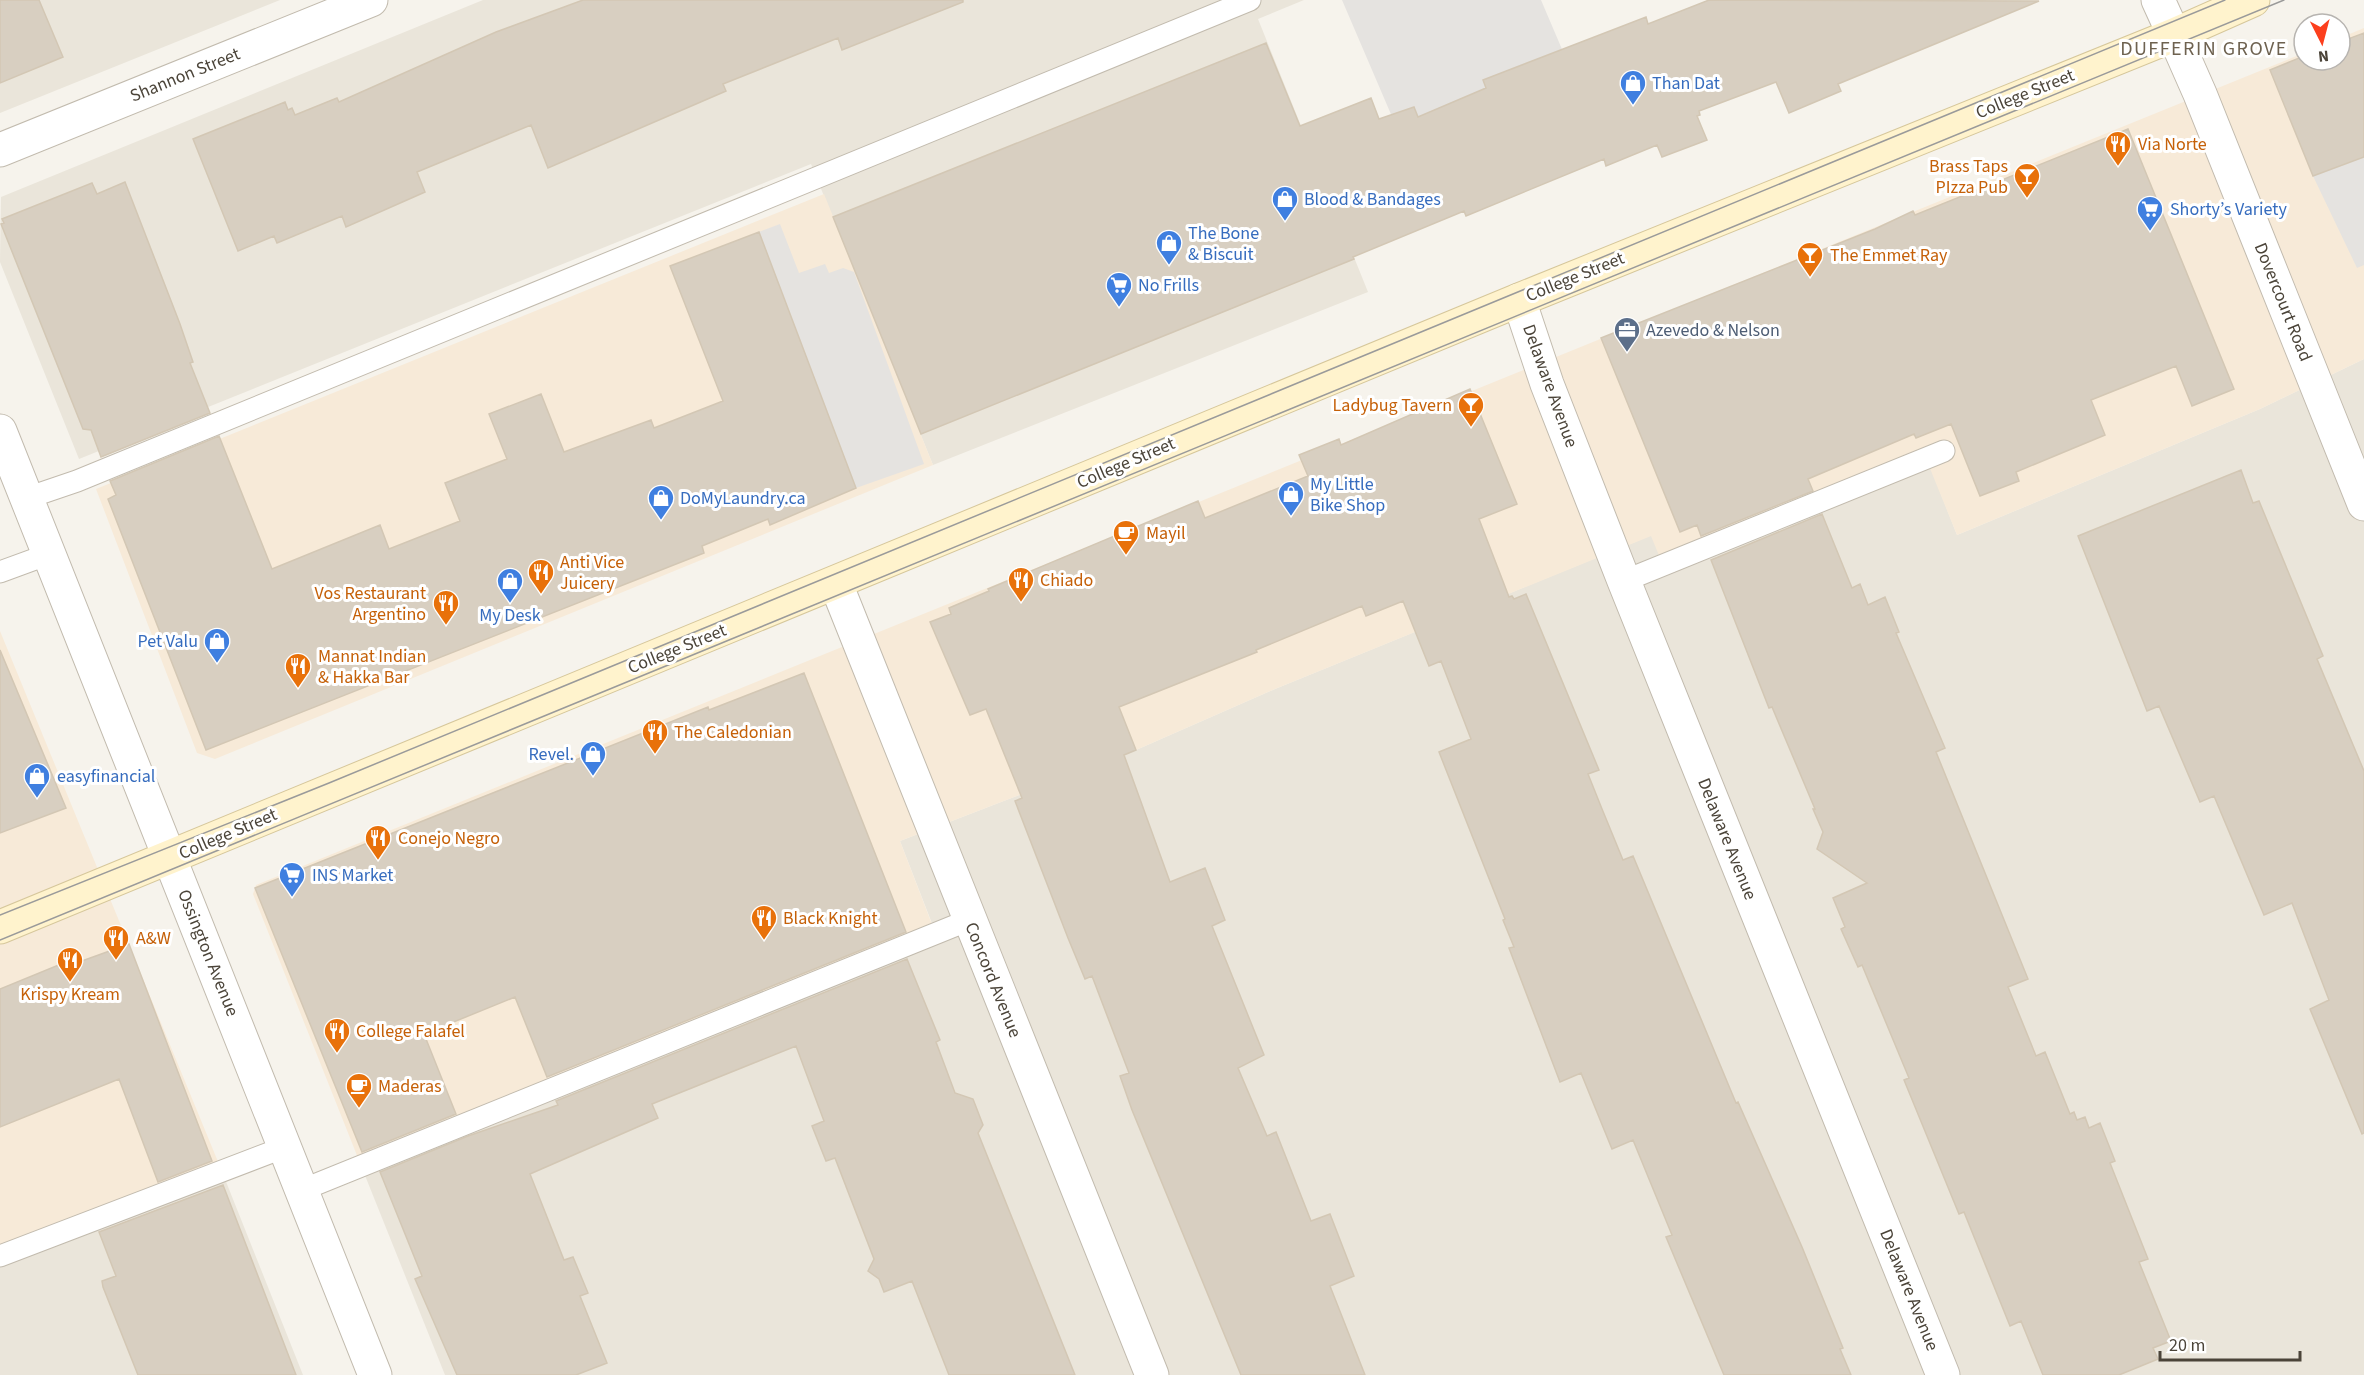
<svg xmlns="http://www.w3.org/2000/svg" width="2364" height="1375" font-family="'Source Sans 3',sans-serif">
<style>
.residential{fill:#eae5da}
.commercial{fill:#f7ead8}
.parking{fill:#e5e3e0}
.building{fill:#d8cfc1;stroke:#d3c7b4;stroke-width:1.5}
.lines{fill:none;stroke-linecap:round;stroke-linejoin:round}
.service-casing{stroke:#c2bbae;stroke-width:23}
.minor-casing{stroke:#c2bbae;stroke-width:35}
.tertiary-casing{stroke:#c2bbae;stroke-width:35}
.secondary-casing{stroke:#d6c79b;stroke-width:35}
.service{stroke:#fff;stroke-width:21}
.minor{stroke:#fff;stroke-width:33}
.tertiary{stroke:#fff;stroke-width:33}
.secondary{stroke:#fff3cd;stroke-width:33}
.tram{stroke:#9a9a9a;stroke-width:1.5}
.labels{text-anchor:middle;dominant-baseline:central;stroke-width:6;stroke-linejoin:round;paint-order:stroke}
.street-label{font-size:18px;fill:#4b4439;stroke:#fff}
.shop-label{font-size:18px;fill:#366cbe;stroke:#fff;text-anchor:start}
.food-label{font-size:18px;fill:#c56008;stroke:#fff;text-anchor:start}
.service-label{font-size:18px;fill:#4e5e75;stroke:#fff;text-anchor:start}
.neighbourhood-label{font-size:20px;letter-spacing:1.5px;fill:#6e6250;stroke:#fff}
</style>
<rect width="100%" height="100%" fill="#f6f3ec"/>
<!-- residential -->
<path class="residential" d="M0 0H280L0 113Z
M483 0H1304L1258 19 1368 292 933 465 811 164 79 459 0 262 1 197Z
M2364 359V1375H445L360 1163 933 926 900 841 1136 750 1275 689 1652 535 1665 569 1930 466 1957 535 2260 409Z
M221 1169 303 1375H0V1248Z"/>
<!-- commercial -->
<path class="commercial" d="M2364 28V359L2260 409 1957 535 1929 466 1665 570 1651 536 1275 689 1136 750 900 841 933 927 360 1163 253 894 256 885 2304 53V60H2340V38Z
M824 194 933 465 215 759 197 753 96 489Z
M0 631 221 1169 0 1248Z"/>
<!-- parking -->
<path class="parking" d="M1342 0H1541L1570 68 1402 140Z
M2364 157V265L2357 268 2313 176Z
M780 224 799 273 825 264 829 273 843 268 854 272 924 464 856 488 759 232Z"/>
<!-- building -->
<path class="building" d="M0 0H39L63 57 0 83Z
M583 0H963V2L842 50 838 38 723 84 726 91 548 168 531 125 417 172 425 192 346 227 342 216 277 243 274 236 238 251 193 139 285 102 288 110 292 108 295 115 337 98 339 102 496 32Z
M1709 0 2039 1 1838 84 1841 91 1789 113 1776 82 1699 111 1700 115 1697 116 1707 140 1662 157 1657 145 1606 166 1604 159 1466 216 1464 211 1353 257 1354 259 921 434 833 217 1266 43 1300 126 1371 98 1379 119 1414 107 1418 117 1486 88 1483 80 1646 17 1648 24Z
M2364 33V157L2313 176 2270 70 2304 56V60H2340V42Z
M2128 129 2234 389 2192 406 2176 366 2091 400 2105 435 2016 472 2019 481 1980 496 1951 424 1916 438 1914 434 1808 479 1813 491 1701 536 1697 525 1680 532 1601 338 1875 229 1913 211 1915 215Z
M125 182 180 324 193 362 190 363 210 413 101 457 91 430 83 429 1 224 4 223 2 219 92 183 97 194Z
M759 232 856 488 770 525 768 519 702 546 704 553 206 750 108 499 116 495 110 481 219 436 272 569 380 525 389 549 460 521 445 483 507 459 489 414 541 394 564 452 651 420 654 428 723 401 670 266Z
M1470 389 1517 504 1479 519 1509 597 1512 596 1514 599 1526 594 1599 770 1588 774 1602 809 1623 860 1633 856 1736 1103 1738 1102 1802 1247 1843 1348 1840 1349 1851 1375H1724L1666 1237 1672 1235 1633 1140 1612 1149 1581 1073 1560 1082 1509 948 1514 947 1503 920 1505 919 1439 752 1471 739 1441 661 1429 666 1403 601 1366 616 1362 606 1256 650 1257 652 1119 707 1136 750 1124 755 1170 882 1205 868 1225 920 1212 926 1264 1055 1238 1068 1267 1136 1276 1132 1311 1221 1330 1214 1354 1276 1330 1286 1365 1375H1241L1132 1110 1120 1076 1129 1073 1092 976 1085 979 1068 938 1015 801 1022 798 986 709 970 715 930 622 951 614 949 608 989 591 988 589 1198 501 1205 518 1308 476 1299 455 1339 439 1341 445Z
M2241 470 2253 503 2259 501 2323 656 2317 659 2364 771V1133L2362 1134 2310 1009 2329 1000 2292 903 2264 915 2214 796 2200 802 2159 706 2147 711 2078 536Z
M1822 514 1852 588 1860 584 1868 605 1885 597 1899 632 1896 633 1945 748 1936 752 2028 979 2008 987 2036 1056 2045 1052 2070 1114 2074 1112 2077 1120 2085 1117 2089 1128 2100 1123 2115 1161 2110 1163 2148 1259 2139 1262 2171 1341 2153 1348 2158 1359 2119 1375H2043L2021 1321 2010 1326 1964 1212 1959 1214 1904 1080 1909 1078 1862 965 1858 967 1841 929 1845 927 1833 898 1867 883 1817 849 1823 832 1813 809H1815L1772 707 1769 708 1711 560Z
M0 650 66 808 0 833Z
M804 673 906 932 547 1077 515 997 424 1034 456 1114 362 1152 255 888 708 707 709 710Z
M129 944 212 1161 158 1182 119 1079 0 1127V989L66 962 68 966Z
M907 959 940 1040 936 1042 955 1093 973 1099 983 1125 978 1133 1075 1375H949L912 1281 884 1292 879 1279 868 1271 874 1259 835 1158 826 1161 812 1126 824 1121 796 1046 652 1104 658 1118 530 1174 564 1260 573 1257 588 1293 580 1296 607 1363 576 1375H457L415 1279 422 1276 380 1172 468 1136 558 1105 556 1101Z
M223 1185 296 1375H138L103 1287 102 1281 116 1276 99 1232Z"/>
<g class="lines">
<!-- service casing -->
<g class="service-casing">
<path id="service" d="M27 498 77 481 1250 0
M0 572 49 554
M1624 581 1944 451
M302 1190 969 920
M0 1256 285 1147"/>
</g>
<!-- minor casing -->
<g class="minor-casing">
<path id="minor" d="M2158 0 2174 35
M0 150 371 0
M1519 300 1547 384 1624 581 1943 1375
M836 584 1152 1375"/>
</g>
<!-- tertiary casing -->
<g class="tertiary-casing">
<path id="tertiary" d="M2174 35 2200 94 2364 504
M0 431 375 1375"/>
</g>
<!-- secondary casing -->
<g class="secondary-casing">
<path id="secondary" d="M0 927 1519 300 2174 35 2253 0"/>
</g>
<!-- service -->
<use href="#service" class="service"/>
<!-- minor -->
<use href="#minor" class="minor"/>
<!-- tertiary -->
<use href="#tertiary" class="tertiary"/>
<!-- secondary -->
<use href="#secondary" class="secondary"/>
<!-- tram -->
<path class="tram" d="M0 915 329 783 2225 0
M0 940C762 629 1521 310 2284 0"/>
</g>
<!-- icons -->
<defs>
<g id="shop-pin" transform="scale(1.35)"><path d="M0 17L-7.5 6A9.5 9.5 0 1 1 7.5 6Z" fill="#3f7fe0" stroke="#fff"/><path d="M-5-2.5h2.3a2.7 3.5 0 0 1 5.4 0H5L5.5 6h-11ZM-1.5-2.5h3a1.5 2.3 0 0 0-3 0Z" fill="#fff"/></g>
<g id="restaurant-pin" transform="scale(1.35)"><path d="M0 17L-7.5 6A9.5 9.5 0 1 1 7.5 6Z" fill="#e8710a" stroke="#fff"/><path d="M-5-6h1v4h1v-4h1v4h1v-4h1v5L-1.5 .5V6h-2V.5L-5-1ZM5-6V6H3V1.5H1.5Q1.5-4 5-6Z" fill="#fff"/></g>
<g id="bar-pin" transform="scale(1.35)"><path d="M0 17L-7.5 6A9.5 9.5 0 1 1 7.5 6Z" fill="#e8710a" stroke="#fff"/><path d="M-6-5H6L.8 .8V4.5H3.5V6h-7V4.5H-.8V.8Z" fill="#fff"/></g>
<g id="supermarket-pin" transform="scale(1.35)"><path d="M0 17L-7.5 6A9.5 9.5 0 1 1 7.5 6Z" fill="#3f7fe0" stroke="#fff"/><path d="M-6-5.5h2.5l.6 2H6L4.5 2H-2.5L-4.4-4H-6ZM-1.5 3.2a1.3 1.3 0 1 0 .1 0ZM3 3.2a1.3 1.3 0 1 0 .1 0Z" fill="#fff"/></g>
<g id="office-pin" transform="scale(1.35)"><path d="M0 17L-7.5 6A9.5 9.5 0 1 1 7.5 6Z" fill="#5c6f8a" stroke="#fff"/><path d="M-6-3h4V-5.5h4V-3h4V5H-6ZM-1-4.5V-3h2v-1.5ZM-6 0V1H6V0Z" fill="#fff"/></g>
<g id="cafe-pin" transform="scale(1.35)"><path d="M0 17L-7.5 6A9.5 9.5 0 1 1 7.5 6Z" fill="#e8710a" stroke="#fff"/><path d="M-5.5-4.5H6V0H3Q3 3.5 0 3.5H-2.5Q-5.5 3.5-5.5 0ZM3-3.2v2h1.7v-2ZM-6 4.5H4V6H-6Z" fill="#fff"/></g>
</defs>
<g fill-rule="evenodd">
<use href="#shop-pin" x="1633" y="83"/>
<use href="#restaurant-pin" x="2118" y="144"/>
<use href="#bar-pin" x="2027" y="176"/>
<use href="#shop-pin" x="1285" y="199"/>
<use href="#supermarket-pin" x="2150" y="209"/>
<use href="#shop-pin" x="1169" y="243"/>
<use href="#bar-pin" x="1810" y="255"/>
<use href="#supermarket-pin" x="1119" y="285"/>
<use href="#office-pin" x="1627" y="330"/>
<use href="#bar-pin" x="1471" y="405"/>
<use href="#shop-pin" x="1291" y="494"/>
<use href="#shop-pin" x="661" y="498"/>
<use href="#cafe-pin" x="1126" y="533"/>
<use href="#restaurant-pin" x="541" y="572"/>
<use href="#restaurant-pin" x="1021" y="580"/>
<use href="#shop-pin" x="510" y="581"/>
<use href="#restaurant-pin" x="446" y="603"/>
<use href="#shop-pin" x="217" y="641"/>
<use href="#restaurant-pin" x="298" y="666"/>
<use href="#restaurant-pin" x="655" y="732"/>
<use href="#shop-pin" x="593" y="754"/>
<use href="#shop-pin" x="37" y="776"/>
<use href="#restaurant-pin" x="378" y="838"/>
<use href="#supermarket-pin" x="292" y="875"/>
<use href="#restaurant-pin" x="764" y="918"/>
<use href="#restaurant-pin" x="116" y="938"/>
<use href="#restaurant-pin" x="70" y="960"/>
<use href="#restaurant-pin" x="337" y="1031"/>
<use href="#cafe-pin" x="359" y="1086"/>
</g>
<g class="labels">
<!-- street labels -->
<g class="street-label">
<text transform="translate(185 75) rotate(-22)">Shannon Street</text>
<text transform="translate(2025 94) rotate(-22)">College Street</text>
<text transform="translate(1575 277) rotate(-22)">College Street</text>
<text transform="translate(2283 302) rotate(68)">Dovercourt Road</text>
<text transform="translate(1550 386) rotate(70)">Delaware Avenue</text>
<text transform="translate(1126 463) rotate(-23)">College Street</text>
<text transform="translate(677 649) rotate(-22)">College Street</text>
<text transform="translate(228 834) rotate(-23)">College Street</text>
<text transform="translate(1727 839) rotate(68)">Delaware Avenue</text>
<text transform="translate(208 953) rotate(68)">Ossington Avenue</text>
<text transform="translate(993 980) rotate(68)">Concord Avenue</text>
<text transform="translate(1909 1290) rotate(68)">Delaware Avenue</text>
</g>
<!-- shop labels -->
<g class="shop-label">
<text x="1652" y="83">Than Dat</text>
<text x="1304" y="199">Blood &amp; Bandages</text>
<text x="2170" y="209">Shorty’s Variety</text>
<text x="1188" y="233">The Bone<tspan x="1188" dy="21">&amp; Biscuit</tspan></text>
<text x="1138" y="285">No Frills</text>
<text x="1310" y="484">My Little<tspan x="1310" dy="21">Bike Shop</tspan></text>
<text x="680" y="498">DoMyLaundry.ca</text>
<text x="510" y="615" text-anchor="middle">My Desk</text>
<text x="198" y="641" text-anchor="end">Pet Valu</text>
<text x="574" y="754" text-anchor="end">Revel.</text>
<text x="57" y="776">easyfinancial</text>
<text x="312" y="875">INS Market</text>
</g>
<!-- food labels -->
<g class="food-label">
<text x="2138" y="144">Via Norte</text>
<text x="2008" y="166" text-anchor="end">Brass Taps<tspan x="2008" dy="21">PIzza Pub</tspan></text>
<text x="1830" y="255">The Emmet Ray</text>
<text x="1452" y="405" text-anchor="end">Ladybug Tavern</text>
<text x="1146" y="533">Mayil</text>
<text x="560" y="562">Anti Vice<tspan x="560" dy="21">Juicery</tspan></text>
<text x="1040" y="580">Chiado</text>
<text x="426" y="593" text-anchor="end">Vos Restaurant<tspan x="426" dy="21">Argentino</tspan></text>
<text x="318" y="656">Mannat Indian<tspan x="318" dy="21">&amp; Hakka Bar</tspan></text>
<text x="674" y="732">The Caledonian</text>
<text x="398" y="838">Conejo Negro</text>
<text x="783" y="918">Black Knight</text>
<text x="136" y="938">A&amp;W</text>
<text x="70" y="994" text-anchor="middle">Krispy Kream</text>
<text x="356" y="1031">College Falafel</text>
<text x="378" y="1086">Maderas</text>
</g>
<!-- service labels -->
<g class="service-label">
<text x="1646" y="330">Azevedo &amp; Nelson</text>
</g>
<!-- neighbourhood labels -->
<g class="neighbourhood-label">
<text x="2204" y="49">DUFFERIN GROVE</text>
</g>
</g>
<!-- north arrow -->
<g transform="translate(2322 42) rotate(174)"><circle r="28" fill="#ffffff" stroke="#b7b4b0" stroke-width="1.5"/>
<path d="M0-4.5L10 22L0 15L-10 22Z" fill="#fc3f1d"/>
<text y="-9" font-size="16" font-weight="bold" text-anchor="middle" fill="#4b4439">N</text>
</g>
<!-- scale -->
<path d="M2160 1351v9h140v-9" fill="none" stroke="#4b4439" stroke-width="3"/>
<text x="2169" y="1351" font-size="18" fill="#4b4439" stroke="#ffffff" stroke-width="4.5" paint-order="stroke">20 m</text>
</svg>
